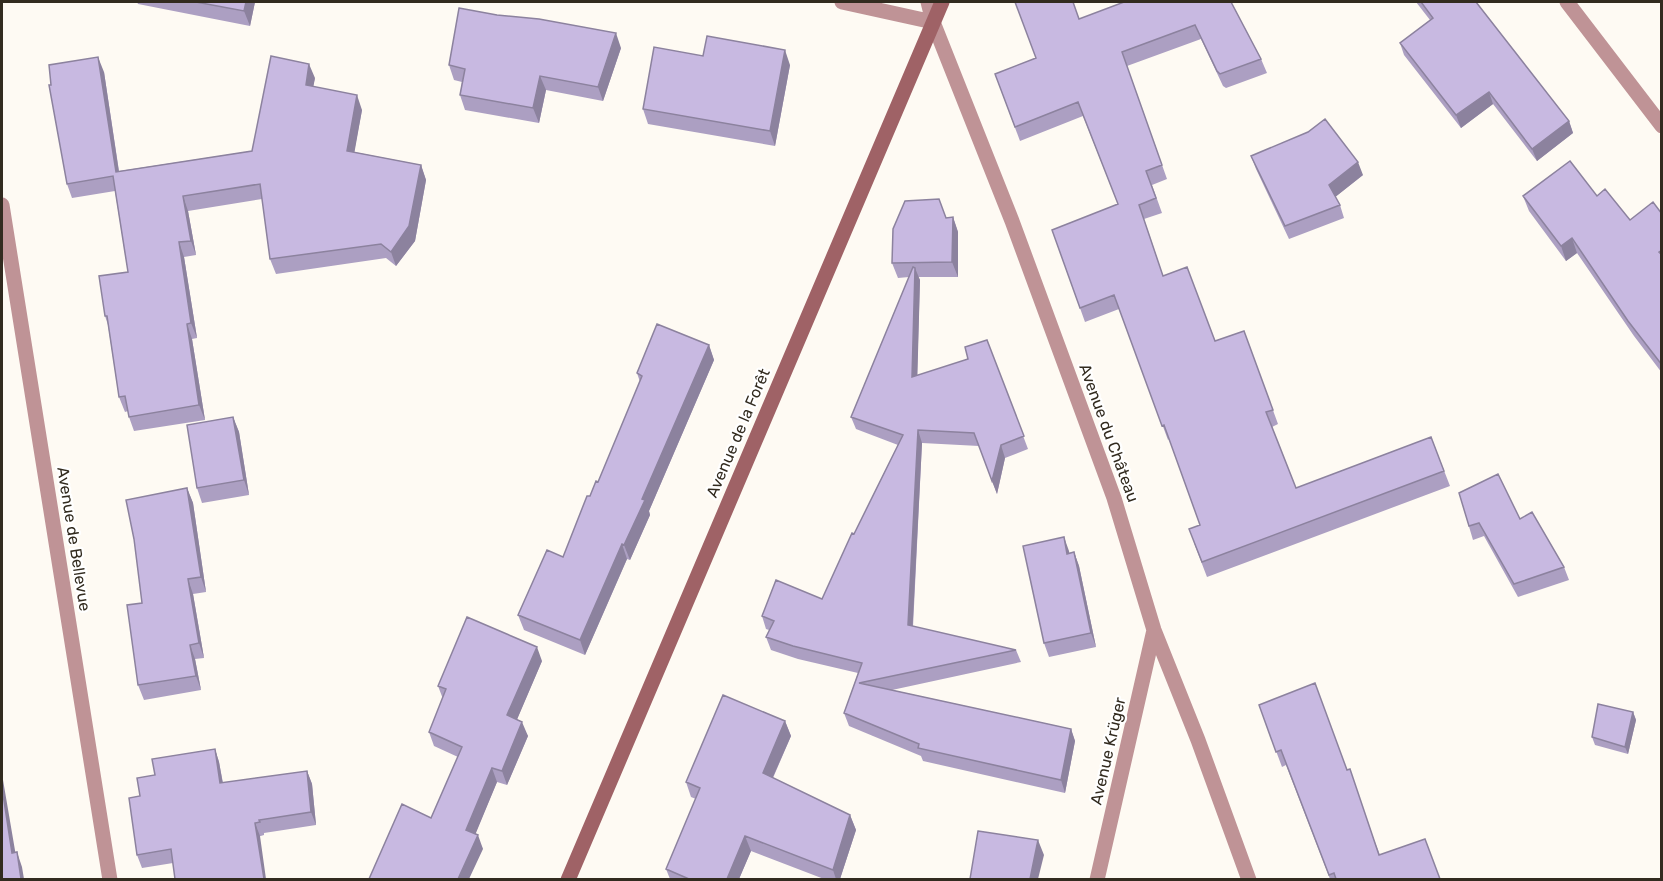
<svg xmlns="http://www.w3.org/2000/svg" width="1663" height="881" font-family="Rubik,sans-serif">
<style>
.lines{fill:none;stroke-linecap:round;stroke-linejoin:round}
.street{stroke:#bf9396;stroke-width:15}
.secondary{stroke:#9f6266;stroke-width:15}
.wall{fill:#ac9fc2}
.shaded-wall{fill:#8c829e}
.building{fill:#c8b9e1;stroke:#8c829e;stroke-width:1.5}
.labels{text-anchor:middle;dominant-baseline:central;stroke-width:4.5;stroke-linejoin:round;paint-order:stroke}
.street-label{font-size:16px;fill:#322b1f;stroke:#fff}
</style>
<rect width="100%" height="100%" fill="#fefaf3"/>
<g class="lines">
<!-- street -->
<path class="street" d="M842 2 933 22
M928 2 933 22 1012 221 1114 498 1154 630 1198 740 1249 880
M1567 2 1662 126
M2 205 110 880
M1097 880 1154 630"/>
<!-- secondary -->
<path class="secondary" d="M568 880 942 2"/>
</g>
<!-- wall -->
<path class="wall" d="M137 2H255L250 26 138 4Z
M1231 2 1261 59 1267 73 1226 88 1223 86 1201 39 1127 66 1167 179 1152 185 1162 213 1144 219 1163 276 1215 341 1244 331 1278 424 1272 427 1296 488 1431 437 1450 486 1207 577 1194 543 1200 525 1169 439 1168 440 1119 309 1085 322 1052 230 1118 204 1083 116 1020 141 995 74 1036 58 1079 19Z
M1416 2H1476L1569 121 1573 133 1537 161 1493 104 1461 128 1404 55 1400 43 1430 20Z
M621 48 603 101 546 90 539 123 465 110 460 95 462 82 454 80 449 65Z
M703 56 790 65 775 146 648 124 643 109Z
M104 72 119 171 252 151 315 78 313 86 362 110 354 152 421 165 426 180 415 241 396 266 386 258 276 274 270 259 262 199 188 211 196 255 184 257 197 338 192 339 205 420 134 431 129 417 128 411 125 412 119 397 108 325 105 316 128 272 115 191 72 198 67 184Z
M1251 156 1363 175 1335 197 1340 205 1344 218 1289 239 1256 169Z
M1523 196H1597L1630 220 1662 214V373L1634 336 1577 253 1566 261 1529 211Z
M953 217 958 232V277H918L920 280 917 376 968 359 987 340 1028 449 1005 458 997 494 979 446 922 443 913 627 1016 650 1021 662 892 690 1071 729 1075 741 1065 793 923 761 921 756 849 726 844 713 858 673 798 659 771 650 766 637 769 630 766 629 762 616 822 599 898 445 856 429 851 417 909 277 898 278 892 263 946 218Z
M709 345 714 360 649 511 650 515 630 560 627 559 585 655 524 630 518 615 563 557 598 482 640 382 637 373Z
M233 417 239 432 249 495 202 503 197 488Z
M187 488 193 503 206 592 193 594 204 658 195 659 201 690 144 700 138 685 142 603Z
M1459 493 1520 519 1564 567 1569 580 1518 597 1484 536 1473 540Z
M1074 552 1079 566 1096 647 1049 657 1044 643 1069 553Z
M542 661 517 719 528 736 507 785 497 782 475 834 483 849 431 818 458 757 434 746 429 732 443 699 438 686Z
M1259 705 1347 770 1380 855 1440 879H1330L1286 765 1282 767Z
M1633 712 1636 720 1628 754 1595 745 1592 737Z
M785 721 791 736 773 778 850 815 856 830 840 879H824L751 851 739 879H670L666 869 696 799 691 797 686 782Z
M215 749 219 762 223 783 307 771 312 784 316 825 264 833V835L173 863 142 868 137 855 140 796 155 775Z"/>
<!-- shaded-wall -->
<path class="shaded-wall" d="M246 2H255L250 26 244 11Z
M616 33 621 48 603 101 598 87Z
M785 50 790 65 775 146 770 131Z
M98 57 104 72 121 186 116 172Z
M309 64 315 78 311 99 306 85Z
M540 76 546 90 539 123 533 108Z
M1489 92 1493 104 1461 128 1456 115Z
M357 95 362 110 352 166 347 151Z
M1569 121 1573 133 1537 161 1532 149Z
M1358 162 1363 175 1334 198 1329 185Z
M421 165 426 180 415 241 396 266 391 252Z
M183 196 188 211 196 255 191 241Z
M953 217 958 232V277L952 262Z
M1572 238 1577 253 1566 261 1561 246Z
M179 242 184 257 197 338 191 323Z
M915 268 920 280 917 390 912 377Z
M187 324 192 339 205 420 199 405Z
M709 345 714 360 649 511 650 515 630 560 624 545 642 499Z
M233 417 239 432 249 495 244 480Z
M918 430 922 443 912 638 908 625Z
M1001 445 1005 458 997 494 992 481Z
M187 488 193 503 206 592 201 577Z
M1064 537 1069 551 1072 568 1067 554Z
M622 544 627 559 585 655 580 640Z
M1074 552 1079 566 1096 647 1091 633Z
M188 579 193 594 204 658 199 643Z
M190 645 195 659 201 690 196 676Z
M537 647 542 661 513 729 507 715Z
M1633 712 1636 720 1628 754 1625 747Z
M785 721 791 736 768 788 763 773Z
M522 722 528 736 507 785 502 771Z
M1071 729 1075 741 1065 793 1061 780Z
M215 749 219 762 225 796 220 783Z
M492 768 497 782 471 845 466 830Z
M307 771 312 784 316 825 311 812Z
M2 772V774L18 868 12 853 2 788Z
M850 815 856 830 840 879H836L833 870Z
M255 823 260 836 266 879H264Z
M478 835 483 849 469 879H458Z
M745 836 751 851 739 879H727Z
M1038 840 1044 855 1038 879H1030Z
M17 852 22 867 24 879H21Z"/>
<!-- building -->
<path class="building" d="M196 2H246L244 11Z
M1015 2H1073L1079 19 1124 2H1231L1261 59 1220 74 1217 71 1195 25 1122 52 1162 165 1146 171 1156 198 1139 205 1163 276 1187 267 1215 341 1244 331 1273 410 1266 412 1296 488 1431 437 1444 471 1202 562 1189 529 1200 525 1164 425 1162 426 1114 295 1080 308 1052 230 1118 204 1078 102 1015 127 995 74 1036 58Z
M1421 2H1476L1569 121 1532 149 1489 92 1456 115 1400 43 1433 18Z
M459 8 497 15 539 19 616 33 598 87 540 76 533 108 460 95 465 69 449 65Z
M707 36 785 50 770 131 643 109 654 47 703 56Z
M271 56 309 64 306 85 357 95 347 151 421 165 409 226 391 252 381 244 270 259 260 184 183 196 191 241 179 242 191 323 187 324 199 405 129 417 125 396 119 397 107 316H105L99 276 128 272 113 176 67 184 49 85H51L49 65 98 57 116 172 252 151Z
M1325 119 1358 162 1329 185 1340 205 1285 226 1251 156 1308 132Z
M1570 161 1597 196 1605 189 1630 220 1653 202 1662 214V250L1659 252 1662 255V365L1628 321 1572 238 1561 246 1523 196Z
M939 199 946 218 953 217 952 262 892 263 893 229 905 201Z
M913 267 915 268 912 377 968 359 965 347 987 340 1024 436 1001 445 992 481 974 433 918 430 908 625 1016 650 859 683 1071 729 1061 780 918 748 919 744 844 713 862 663 793 646 766 637 774 621 762 616 776 580 822 599 852 533 854 534 903 435 851 417Z
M657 324 709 345 642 499 645 500 624 545 622 544 580 640 518 615 547 550 563 557 587 496H590L596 481 598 482 642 376 637 373Z
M233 417 244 480 197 488 187 425Z
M1498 474 1520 519 1532 512 1564 567 1514 584 1479 523 1469 526 1459 493Z
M187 488 201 577 188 579 199 643 190 645 196 676 138 685 127 605 142 603 134 539 126 500Z
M1064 537 1067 554 1074 552 1091 633 1044 643 1023 546Z
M467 617 537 647 507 715 522 722 502 771 492 768 466 830 478 835 458 879H369L402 804 431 818 462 747 429 732 446 689 438 686Z
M1315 683 1347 770 1350 769 1379 855 1425 839 1440 879H1336L1334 873 1329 875 1281 750 1276 752 1259 705Z
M723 695 785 721 763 773 850 815 833 870 745 836 727 879H689L666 869 700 788 686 782Z
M1598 704 1633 712 1625 747 1592 737Z
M215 749 220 783 307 771 311 812 259 820 260 822 255 823 264 879H175L171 849 137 855 129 798 140 796 137 778 155 775 152 759Z
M2 788 12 853 17 852 21 879H2Z
M978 831 1038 840 1030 879H970Z"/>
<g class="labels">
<!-- street labels -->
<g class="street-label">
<text transform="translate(738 433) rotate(-67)">Avenue de la Forêt</text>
<text transform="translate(1109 433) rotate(70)">Avenue du Château</text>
<text transform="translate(74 539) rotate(81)">Avenue de Bellevue</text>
<text transform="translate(1108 751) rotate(-77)">Avenue Krüger</text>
</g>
</g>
<!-- border -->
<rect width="1663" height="881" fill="none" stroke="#322b1f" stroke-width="6"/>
</svg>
